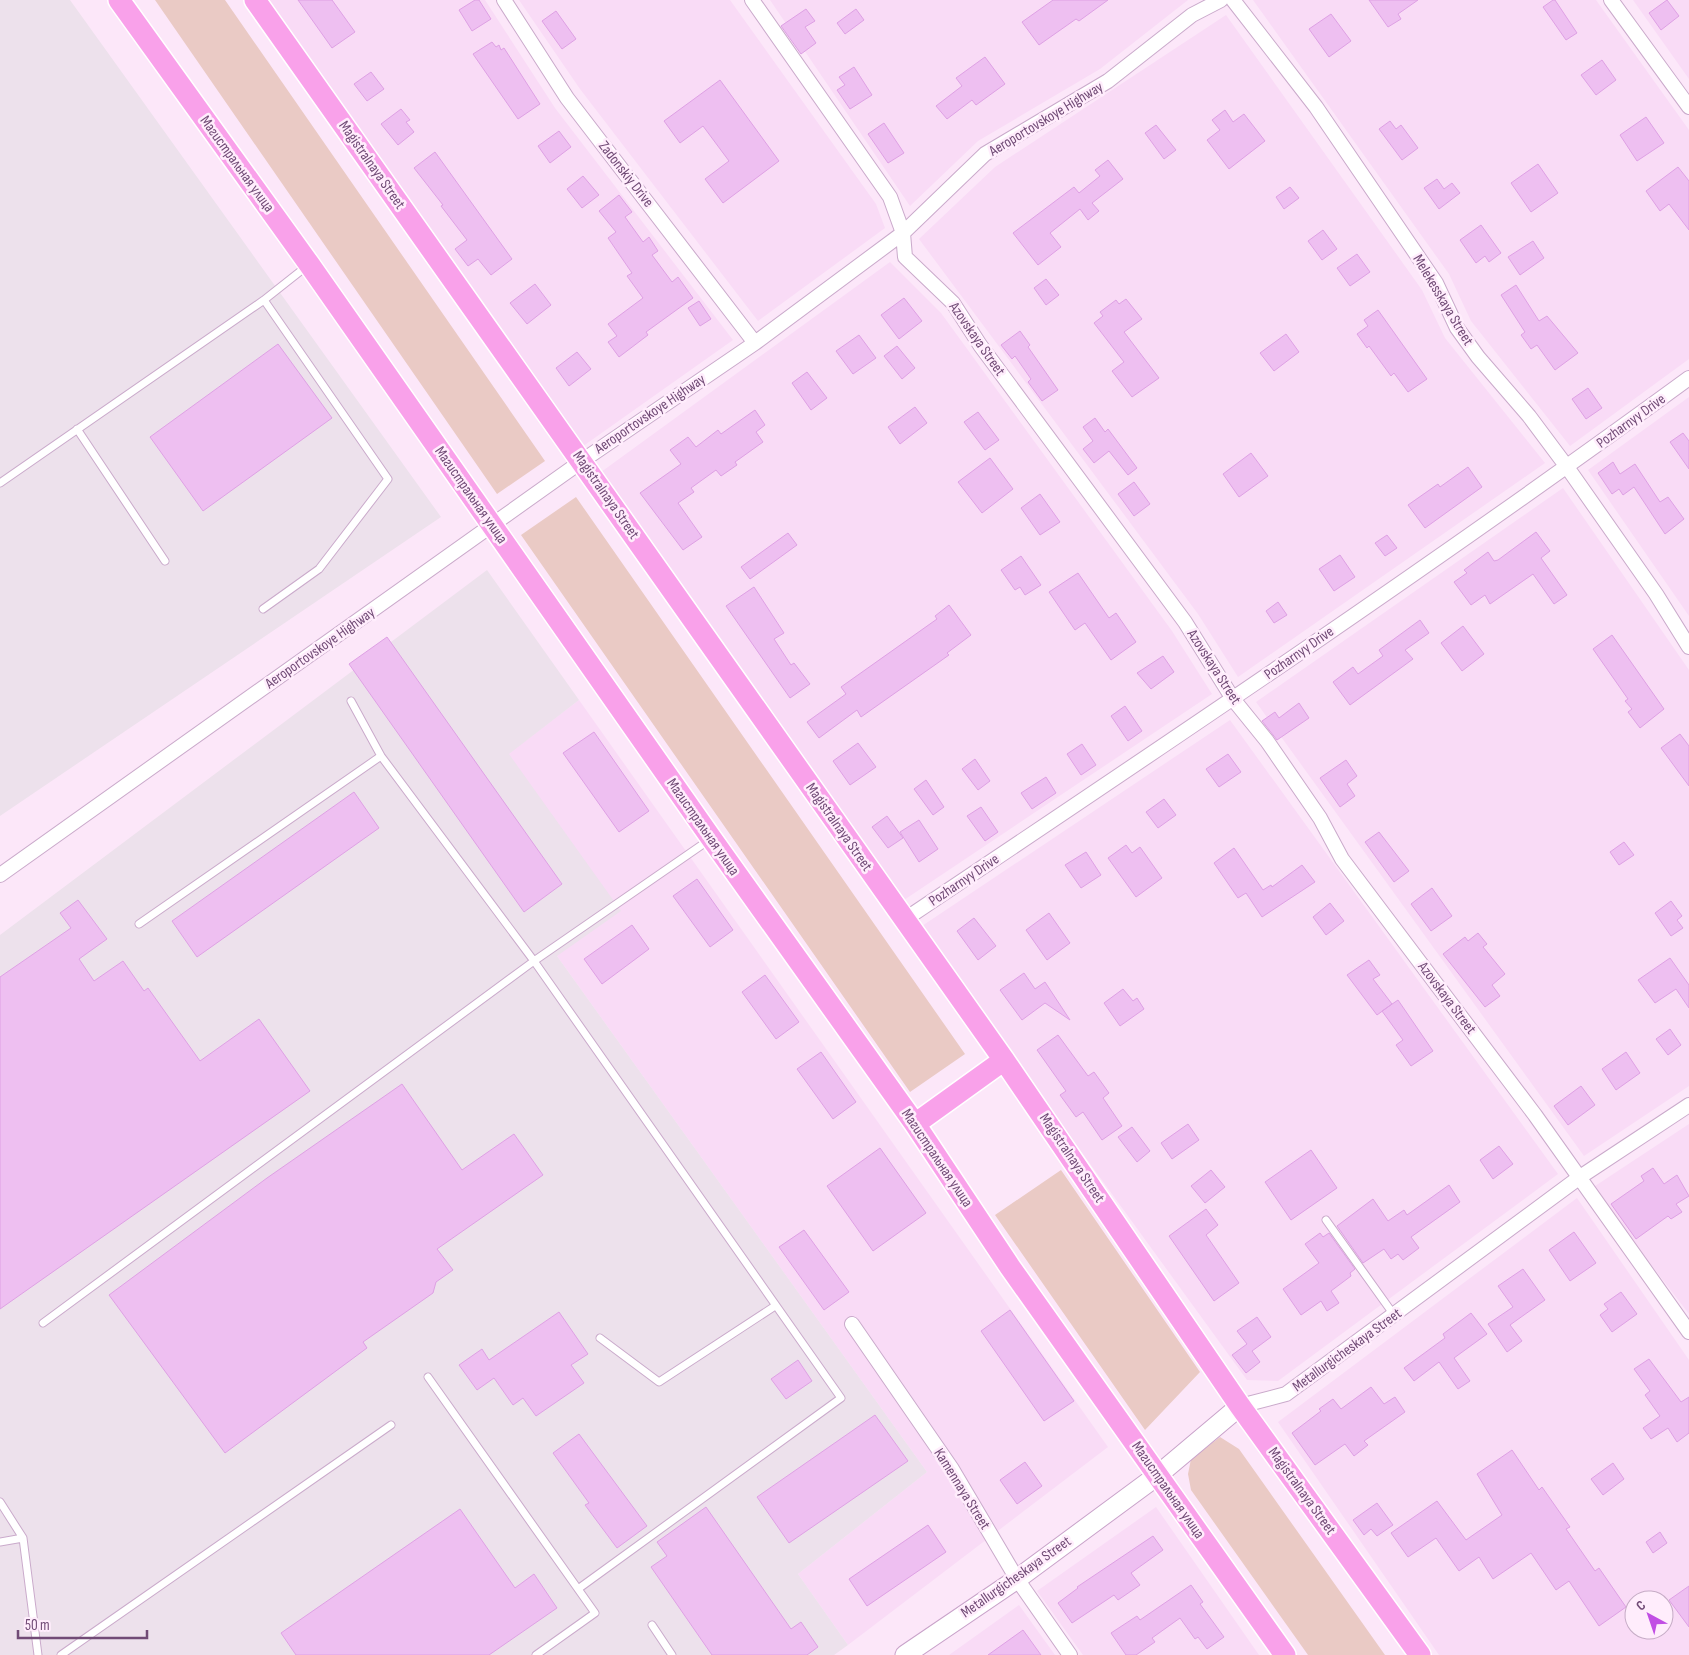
<svg xmlns="http://www.w3.org/2000/svg" width="1689" height="1655" font-family="'Sofia Sans Condensed',sans-serif">
<style>
.residential{fill:#f9dbf6;fill-rule:evenodd}
.industrial{fill:#ede1ec}
.green{fill:#eacac5}
.building{fill:#eebff1;stroke:#dea0e4}
.lines{fill:none;stroke-linecap:round;stroke-linejoin:round}
.lane-casing{stroke:#caaacb;stroke-width:9}
.street-casing{stroke:#caaacb;stroke-width:16}
.secondary-casing{stroke:#c9a3ca;stroke-width:21}
.primary-casing{stroke:#fff;stroke-width:24}
.lane{stroke:#fff;stroke-width:7}
.street{stroke:#fff;stroke-width:14}
.secondary{stroke:#fff;stroke-width:19}
.primary{stroke:#f9a1ea;stroke-width:21}
.labels{text-anchor:middle;dominant-baseline:central;stroke-width:5;stroke-linejoin:round;paint-order:stroke}
.street-label{font-size:15px;fill:#714b76;stroke:#ffedfc}
</style>
<rect width="100%" height="100%" fill="#fce7f9"/>
<!-- residential -->
<path class="residential" d="M264 0H485L555 108 733 340 579 449Z
M519 0H730L876 204 885 228 758 321 580 89Z
M770 0H1188L1100 69 978 141 910 206Z
M1253 0H1596L1689 130V359L1570 446 1471 321 1449 274Z
M1633 0H1689V79Z
M1226 15 1422 290 1445 338 1545 463 1238 677 1198 614 919 239 995 167Z
M890 262 941 313 1172 631 1212 694 901 902 597 475Z
M1689 397V616L1588 470Z
M1563 488 1689 670V1086L1584 1156 1256 702Z
M579 700 1108 1447 848 1645 798 1574 927 1472 557 956 508 754Z
M1230 720 1558 1174 1278 1381 1247 1380 919 928Z
M1689 1124V1314L1592 1188Z
M1577 1198 1689 1360V1655H1439L1278 1422ZM1634 1600H1664V1630H1634Z
M1156 1507 1259 1655H1083L1037 1591Z
M1019 1605 1055 1655H949Z"/>
<!-- industrial -->
<path class="industrial" d="M0 0H70L441 517 0 816Z
M487 570 579 700 509 754 621 911 557 956 927 1472 798 1574 848 1645 834 1655H0V935Z"/>
<!-- green -->
<path class="green" d="M155 0H225L545 461 497 494Z
M576 497 965 1054 910 1092 521 535Z
M1061 1170 1200 1372 1145 1430 995 1215Z
M1220 1437 1239 1449 1385 1655H1308L1191 1490 1188 1474 1191 1459Z"/>
<!-- building -->
<path class="building" d="M298 0H332L355 32 332 48Z
M475 0H479L491 19 472 31 459 10Z
M1053 0H1108L1079 21 1076 19 1039 45 1022 22Z
M1369 0H1418L1398 14 1401 19 1388 27Z
M1553 0H1555L1577 33 1566 40 1543 7Z
M1667 0 1679 16 1661 30 1649 13Z
M806 9 815 21 805 27 816 43 801 54 781 26Z
M856 9 864 20 845 34 837 23Z
M556 11 576 39 562 49 542 21Z
M1331 14 1351 41 1329 57 1309 29Z
M492 42 496 47 499 45 501 50 504 48 540 104 518 119 473 54Z
M985 57 1005 84 976 105 972 100 947 119 936 106 962 86 956 78Z
M1602 60 1616 80 1596 95 1581 75Z
M854 67 872 95 850 109 837 90 845 85 839 77Z
M371 72 384 89 367 101 354 84Z
M720 80 779 161 723 203 705 179 729 161 703 126 680 143 664 121Z
M401 109 410 120 406 122 414 132 398 145 381 124Z
M1225 110 1233 122 1244 114 1265 141 1229 169 1207 140 1220 130 1212 120Z
M1646 117 1664 143 1637 161 1620 135Z
M1390 121 1396 129 1401 125 1418 148 1402 160 1379 129Z
M884 123 904 153 888 163 868 134Z
M1156 125 1176 150 1164 159 1145 133Z
M559 131 571 147 550 163 538 146Z
M435 152 512 259 491 275 478 259 468 266 455 249 467 240 441 206 443 205 414 168Z
M1108 160 1123 179 1092 203 1099 211 1088 220 1080 209 1050 233 1061 247 1038 265 1013 233 1074 187 1079 193 1100 176 1095 170Z
M1538 164 1558 193 1531 212 1511 183Z
M1678 167 1689 181V230L1669 204 1660 211 1646 191Z
M583 176 599 195 582 208 567 189Z
M1437 179 1444 189 1452 183 1460 193 1439 209 1424 188Z
M1290 187 1299 198 1284 209 1276 197Z
M619 195 632 212 625 217 643 242 649 237 658 251 652 255 672 282 678 277 693 298 646 332 648 335 619 357 608 342 617 336 608 324 643 298 627 276 632 273 608 238 616 232 599 211Z
M1481 225 1501 253 1489 262 1485 256 1476 263 1460 240Z
M1323 230 1337 249 1322 260 1308 241Z
M1533 241 1544 258 1520 275 1508 257Z
M1357 254 1370 272 1350 286 1337 268Z
M1046 279 1059 295 1046 305 1034 288Z
M535 284 551 305 527 324 510 303Z
M1516 285 1539 321 1547 316 1578 353 1555 370 1537 345 1531 349 1521 335 1525 332 1501 295Z
M904 298 922 321 899 339 881 315Z
M1126 299 1142 319 1124 332 1159 378 1132 397 1112 371 1124 362 1094 323 1103 316 1100 312 1116 300 1119 304Z
M699 301 711 319 700 326 688 308Z
M1378 310 1427 379 1408 392 1394 373 1391 376 1369 346 1367 348 1357 334 1368 326 1364 320Z
M1020 331 1030 345 1028 347 1058 390 1042 401 1028 382 1031 379 1015 356 1012 359 1001 345Z
M1286 334 1299 352 1274 371 1260 353Z
M859 335 876 358 853 374 836 351Z
M278 344 332 418 203 511 150 437Z
M897 346 915 368 902 379 884 356Z
M577 352 591 369 569 386 556 368Z
M807 372 827 398 811 410 792 383Z
M1588 388 1602 408 1586 419 1572 399Z
M915 407 927 423 900 444 888 427Z
M755 410 765 425 756 432 763 442 735 462 737 465 721 476 716 470 691 488 694 492 678 503 702 537 683 550 640 493 681 464 670 450 688 437 696 447 718 430 721 434Z
M978 412 999 440 985 450 964 422Z
M1095 418 1105 432 1108 429 1137 468 1128 475 1109 451 1094 463 1083 449 1093 441 1083 427Z
M1683 433 1689 441V469L1670 442Z
M1251 453 1268 476 1239 497 1223 474Z
M990 458 1013 489 982 513 958 482Z
M1613 462 1620 474 1635 464 1660 502 1668 497 1684 519 1665 534 1634 487 1623 495 1619 489 1612 494 1598 473Z
M1468 467 1482 487 1425 528 1408 505 1438 484 1440 487Z
M1134 482 1150 504 1134 516 1118 494Z
M1040 494 1060 522 1040 535 1021 508Z
M1536 532 1550 551 1541 558 1567 595 1554 604 1533 574 1490 604 1485 595 1471 605 1454 582 1467 573 1464 570 1488 552 1494 561 1498 560Z
M788 533 797 545 750 579 741 567Z
M1387 535 1397 548 1385 556 1375 543Z
M1340 555 1355 577 1334 591 1319 569Z
M1021 556 1041 585 1025 595 1020 587 1015 590 1001 570Z
M1078 573 1109 618 1116 613 1136 642 1111 660 1085 623 1075 630 1049 592Z
M754 587 784 633 774 639 791 665 794 663 810 684 790 698 726 606Z
M1278 602 1287 615 1274 623 1266 611Z
M949 605 971 635 947 653 949 655 861 717 857 710 819 738 807 722 846 694 841 687 937 619 935 616Z
M1420 620 1429 633 1405 650 1413 659 1350 705 1333 682 1353 667 1358 674 1383 656 1379 650Z
M1463 626 1484 654 1462 671 1441 643Z
M1612 635 1664 709 1640 728 1628 712 1632 709 1625 701 1628 699 1593 649Z
M387 637 562 884 524 912 349 664Z
M1163 656 1174 672 1151 689 1137 673Z
M1299 703 1309 718 1277 740 1262 721 1275 712 1279 718Z
M1125 706 1142 731 1128 741 1111 716Z
M594 732 649 811 619 832 563 753Z
M1680 734 1689 746V786L1661 748Z
M858 743 876 767 850 785 833 761Z
M1082 744 1096 765 1081 775 1067 754Z
M1228 754 1241 772 1219 787 1206 769Z
M975 759 990 781 978 790 962 769Z
M1346 760 1357 776 1347 784 1355 796 1340 807 1320 778Z
M1046 777 1056 793 1032 809 1021 793Z
M926 780 944 807 933 815 914 789Z
M354 792 379 828 197 957 172 921Z
M1164 799 1176 815 1158 828 1146 812Z
M981 807 998 832 985 841 967 816Z
M887 816 903 838 888 848 872 827Z
M919 820 938 849 919 862 900 832Z
M1379 832 1409 871 1394 882 1365 842Z
M1624 842 1634 855 1619 865 1610 852Z
M1126 845 1132 853 1140 847 1162 878 1136 897 1108 858Z
M1234 848 1263 890 1271 885 1272 887 1302 865 1315 882 1262 917 1246 893 1238 898 1214 863Z
M1086 852 1101 875 1081 888 1065 865Z
M697 879 733 930 710 947 673 896Z
M1432 888 1452 916 1431 931 1411 904Z
M78 900 107 939 79 959 94 981 123 961 144 991 148 988 200 1061 259 1019 310 1091 0 1309V977L71 928 60 913Z
M1671 901 1682 916 1677 920 1683 928 1671 936 1655 913Z
M1330 903 1344 921 1326 935 1313 917Z
M1049 913 1070 943 1047 960 1026 930Z
M974 918 996 946 978 960 957 931Z
M632 925 649 949 602 984 584 959Z
M1478 933 1487 944 1483 947 1505 974 1492 985 1500 996 1485 1007 1443 954 1465 937 1468 941Z
M1670 958 1689 985V1008L1676 989 1655 1003 1638 980Z
M1369 960 1380 975 1373 979 1392 1004 1377 1015 1347 975Z
M1024 973 1035 989 1045 982 1070 1020 1045 1003 1022 1020 1000 990Z
M765 975 799 1022 776 1039 742 992Z
M1123 989 1133 1001 1137 998 1144 1009 1120 1026 1104 1003Z
M1398 1000 1433 1051 1411 1066 1396 1045 1403 1040 1382 1011Z
M1670 1029 1681 1045 1668 1055 1656 1039Z
M1058 1035 1088 1076 1094 1072 1109 1093 1103 1098 1122 1126 1102 1140 1083 1112 1076 1117 1060 1095 1066 1091 1037 1050Z
M821 1052 856 1102 833 1119 797 1069Z
M1626 1052 1640 1073 1616 1090 1602 1069Z
M402 1084 462 1170 514 1134 543 1175 437 1249 453 1270 436 1282 433 1293 363 1342 367 1348 225 1453 109 1295 267 1178Z
M1581 1086 1595 1105 1568 1125 1554 1106Z
M1188 1124 1199 1140 1172 1159 1161 1143Z
M1132 1127 1150 1151 1137 1162 1118 1137Z
M1499 1146 1513 1164 1493 1179 1480 1160Z
M880 1148 926 1213 873 1251 827 1186Z
M1311 1150 1337 1188 1291 1220 1265 1182Z
M1653 1168 1664 1184 1677 1175 1689 1196 1676 1204 1682 1212 1671 1219 1668 1216 1636 1239 1611 1204 1644 1181 1641 1176Z
M1211 1170 1225 1187 1205 1203 1191 1186Z
M1449 1185 1460 1202 1411 1237 1419 1248 1403 1260 1398 1254 1391 1259 1384 1249 1363 1263 1337 1226 1373 1199 1388 1221 1404 1210 1407 1215Z
M1206 1209 1218 1225 1206 1235 1239 1283 1214 1301 1169 1236Z
M804 1230 849 1292 824 1310 779 1247Z
M1574 1232 1596 1263 1570 1281 1549 1250Z
M1320 1233 1323 1237 1329 1233 1355 1269 1350 1273 1351 1276 1331 1291 1339 1303 1327 1311 1321 1301 1301 1315 1283 1289 1319 1263 1305 1244Z
M1523 1269 1545 1300 1510 1325 1522 1341 1507 1352 1488 1324 1513 1307 1498 1286Z
M1621 1292 1637 1314 1612 1332 1600 1315 1608 1309 1604 1304Z
M1010 1310 1074 1401 1044 1421 981 1331Z
M559 1312 588 1354 571 1365 584 1383 536 1416 523 1398 513 1405 494 1378 477 1390 459 1365 482 1349 489 1360Z
M1471 1313 1487 1334 1454 1358 1470 1381 1458 1389 1439 1362 1414 1381 1404 1368 1445 1338 1443 1334Z
M1257 1317 1271 1337 1252 1351 1260 1362 1246 1373 1232 1355 1247 1344 1237 1331Z
M1649 1359 1681 1402 1689 1397V1433L1677 1442 1668 1428 1651 1439 1643 1428 1660 1416 1645 1395 1650 1391 1634 1369Z
M798 1360 812 1381 786 1399 771 1379Z
M1371 1387 1384 1404 1395 1397 1405 1412 1364 1441 1368 1445 1354 1456 1345 1444 1315 1465 1292 1433 1321 1411 1319 1409 1333 1399 1341 1409Z
M875 1415 908 1461 789 1543 757 1497Z
M579 1434 647 1526 617 1548 585 1505 589 1503 553 1453Z
M1512 1450 1539 1490 1542 1487 1570 1527 1566 1529 1595 1571 1599 1568 1626 1607 1599 1626 1569 1581 1556 1590 1531 1553 1493 1579 1479 1557 1459 1571 1436 1538 1408 1557 1391 1533 1437 1501 1466 1540 1502 1515 1477 1474Z
M1025 1462 1042 1486 1017 1504 1000 1480Z
M1613 1463 1624 1479 1603 1495 1591 1479Z
M1377 1503 1393 1525 1377 1536 1371 1529 1364 1535 1353 1520Z
M706 1507 791 1629 801 1622 818 1647 807 1655H712L651 1567 667 1556 657 1542Z
M460 1509 515 1588 534 1574 557 1608 489 1655H296L281 1633Z
M928 1525 946 1552 867 1606 849 1579Z
M1660 1532 1667 1543 1653 1553 1646 1542Z
M1153 1536 1163 1550 1131 1573 1140 1585 1118 1600 1114 1595 1072 1623 1058 1603 1078 1588 1077 1587Z
M1191 1585 1203 1602 1200 1604 1224 1637 1207 1649 1198 1637 1195 1639 1180 1618 1152 1638 1155 1642 1136 1655H1126L1111 1633 1137 1616 1140 1620Z
M1689 1586V1627L1669 1600Z
M1023 1630 1041 1655H988Z"/>
<g class="lines">
<!-- lane casing -->
<g class="lane-casing">
<path id="lane" d="M77 429 165 561
M0 483 264 300 307 266
M263 609 319 569 388 479 264 300
M139 924 381 756
M1326 1220 1394 1315
M43 1323 534 961 381 756 351 701
M600 1338 659 1382 775 1306
M428 1377 595 1613 536 1655
M0 1502 23 1538 38 1655
M0 1542 23 1538
M578 1589 841 1398 534 961 709 840
M652 1625 672 1655
M61 1655 391 1425"/>
</g>
<!-- street casing -->
<g class="street-casing">
<path id="street" d="M504 0 567 98 755 343
M752 0 890 197 903 233 905 257 953 303 980 345 1185 622 1233 699 1267 741 1320 818 1342 859 1535 1115 1689 1332
M1233 0 1316 107 1436 283 1457 328 1478 357 1529 416 1567 467 1656 594 1689 647
M1611 0 1689 107
M0 875 582 461 755 343 903 233 985 154 1108 81 1192 15 1221 0
M904 920C1168 743 1432 566 1689 378
M852 1324 952 1469 1017 1579 1070 1655
M1240 1406 1286 1394 1580 1177 1689 1105"/>
</g>
<!-- secondary casing -->
<g class="secondary-casing">
<path id="secondary" d="M905 1655 1017 1579 1158 1475 1240 1406"/>
</g>
<!-- primary casing -->
<g class="primary-casing">
<path id="primary" d="M119 0 309 264 711 838 915 1124 1010 1267 1285 1655
M255 0 1004 1060 1240 1406 1420 1655
M915 1124 1004 1060"/>
</g>
<!-- lane -->
<use href="#lane" class="lane"/>
<!-- street -->
<use href="#street" class="street"/>
<!-- secondary -->
<use href="#secondary" class="secondary"/>
<!-- primary -->
<use href="#primary" class="primary"/>
</g>
<g class="labels">
<!-- street labels -->
<g class="street-label">
<text transform="translate(1046 119) rotate(-31)">Aeroportovskoye Highway</text>
<text transform="translate(237 164) rotate(54)">Магистральная улица</text>
<text transform="translate(372 165) rotate(55)">Magistralnaya Street</text>
<text transform="translate(626 174) rotate(52)">Zadonskiy Drive</text>
<text transform="translate(1443 300) rotate(59)">Melekesskaya Street</text>
<text transform="translate(977 339) rotate(55)">Azovskaya Street</text>
<text transform="translate(650 414) rotate(-34)">Aeroportovskoye Highway</text>
<text transform="translate(1631 421) rotate(-36)">Pozharnyy Drive</text>
<text transform="translate(471 495) rotate(55)">Магистральная улица</text>
<text transform="translate(606 495) rotate(55)">Magistralnaya Street</text>
<text transform="translate(320 648) rotate(-35)">Aeroportovskoye Highway</text>
<text transform="translate(1299 653) rotate(-35)">Pozharnyy Drive</text>
<text transform="translate(1214 667) rotate(57)">Azovskaya Street</text>
<text transform="translate(703 827) rotate(55)">Магистральная улица</text>
<text transform="translate(839 827) rotate(55)">Magistralnaya Street</text>
<text transform="translate(964 880) rotate(-34)">Pozharnyy Drive</text>
<text transform="translate(1447 998) rotate(53)">Azovskaya Street</text>
<text transform="translate(937 1158) rotate(56)">Магистральная улица</text>
<text transform="translate(1072 1158) rotate(56)">Magistralnaya Street</text>
<text transform="translate(1347 1350) rotate(-36)">Metallurgicheskaya Street</text>
<text transform="translate(962 1489) rotate(58)">Kamennaya Street</text>
<text transform="translate(1168 1490) rotate(55)">Магистральная улица</text>
<text transform="translate(1302 1491) rotate(54)">Magistralnaya Street</text>
<text transform="translate(1016 1577) rotate(-35)">Metallurgicheskaya Street</text>
</g>
</g>
<!-- north arrow -->
<g transform="translate(1649 1615) rotate(320)"><circle r="24" fill="#ffedfc" stroke="#c6acc6"/>
<path d="M0-4L9 19L0 12L-9 19Z" fill="#c14ee4"/>
<text y="-8" font-size="14" font-weight="bold" text-anchor="middle" fill="#714b76">С</text>
</g>
<!-- scale -->
<path d="M18 1630v8h129v-8" fill="none" stroke="#714b76" stroke-width="2.5"/>
<text x="25" y="1630" font-size="15" fill="#714b76" stroke="#ffedfc" stroke-width="4" paint-order="stroke">50 m</text>
</svg>
